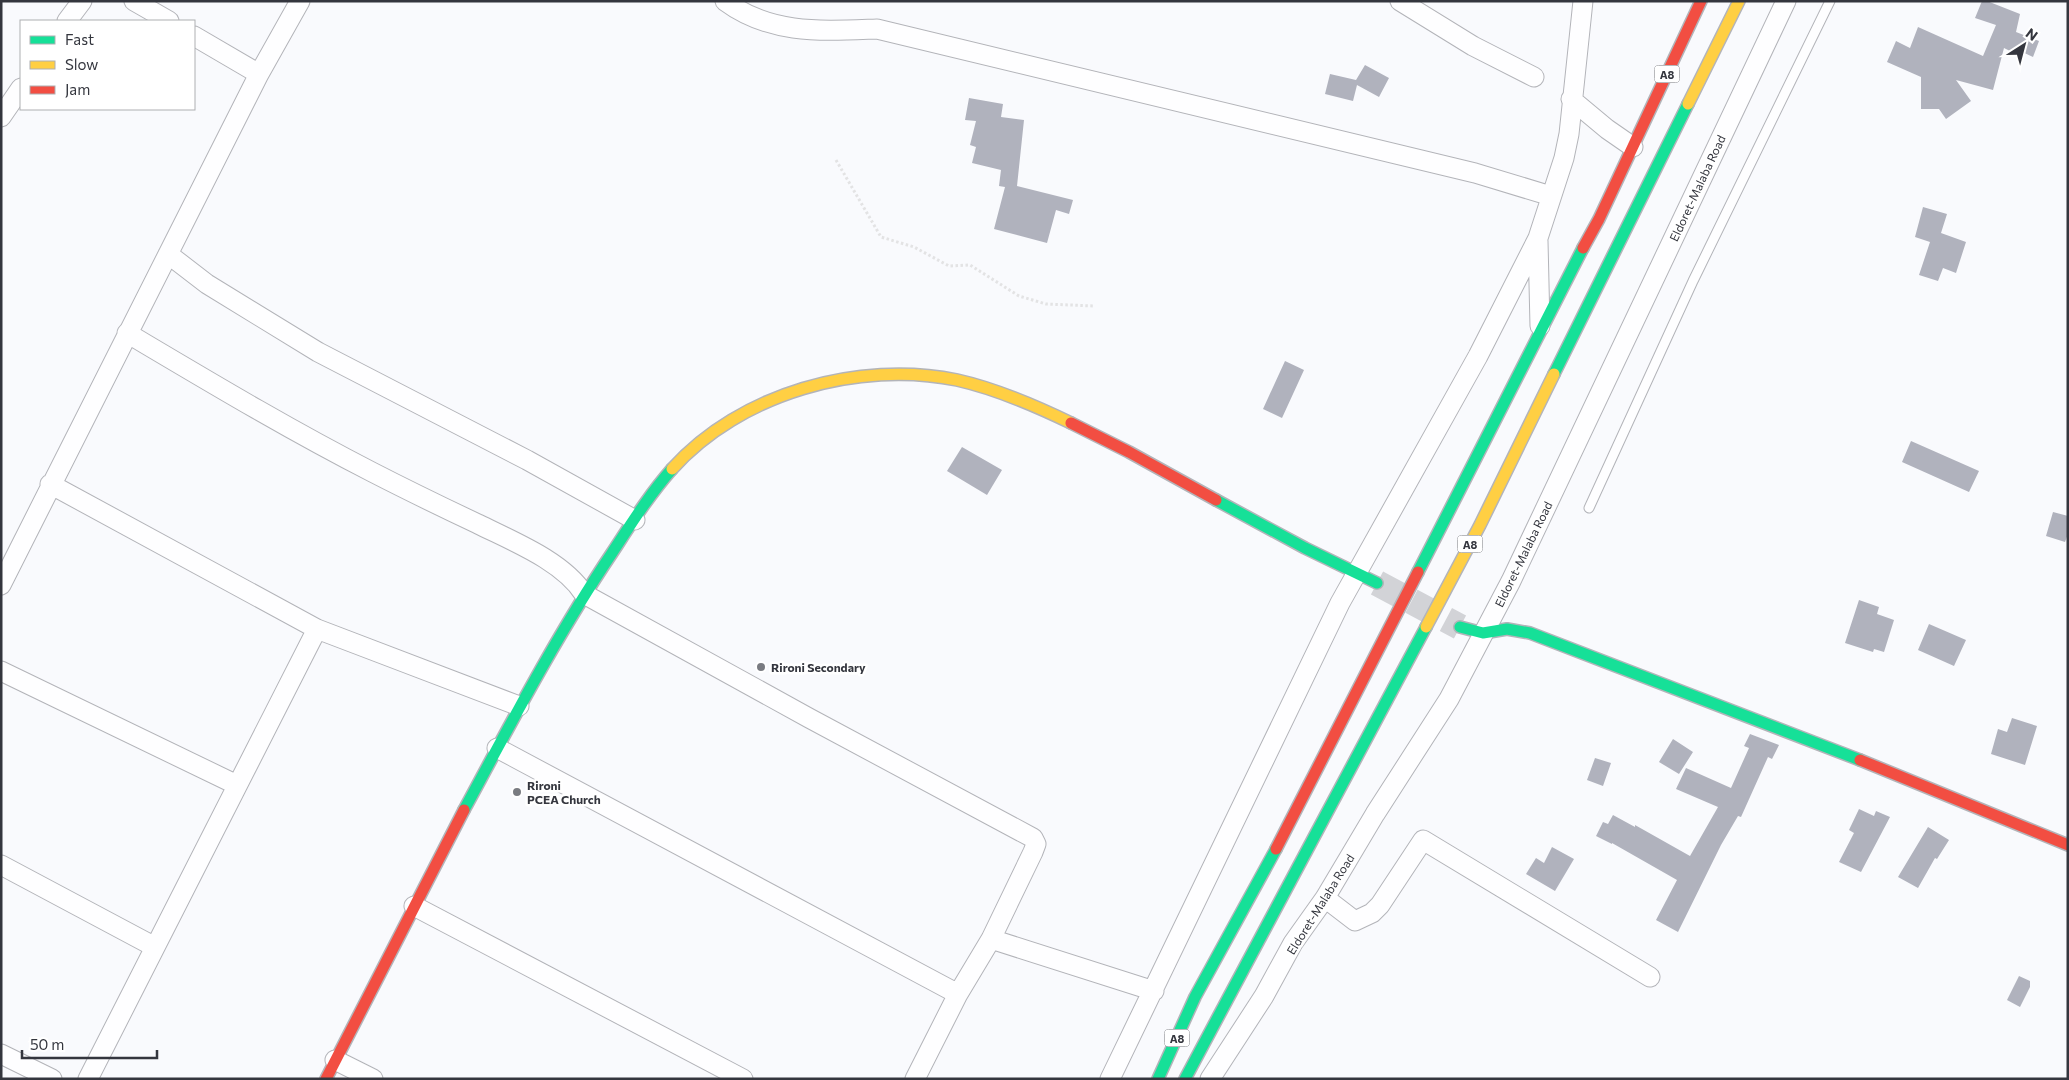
<svg xmlns="http://www.w3.org/2000/svg" width="2069" height="1080" font-family="Commissioner,sans-serif">
<style>
.building{fill:#b0b2bd}
.lines{fill:none;stroke-linecap:round;stroke-linejoin:round}
.secondary-tunnel{stroke:#d2d3d7;stroke-width:26;stroke-dasharray:26 13;stroke-linecap:butt}
.lane-casing{stroke:#b3b4b9;stroke-width:11}
.street-casing{stroke:#b3b4b9;stroke-width:21}
.fast-casing{stroke:#b3b4b9;stroke-width:14}
.slow-casing{stroke:#b3b4b9;stroke-width:14}
.jam-casing{stroke:#b3b4b9;stroke-width:14}
.path{stroke:#e3e3e4;stroke-width:3;stroke-dasharray:2.5 2.5;stroke-linecap:butt}
.lane{stroke:#fefeff;stroke-width:9}
.street{stroke:#fefeff;stroke-width:19}
.fast{stroke:#16e098;stroke-width:11}
.slow{stroke:#ffcf43;stroke-width:11}
.jam{stroke:#f24e42;stroke-width:11}
.poi-dot{fill:#797b81;stroke:#fff;stroke-width:2}
.labels{text-anchor:middle;dominant-baseline:central;stroke-width:5;stroke-linejoin:round;paint-order:stroke}
.shield{fill:#fff;stroke:#717278;stroke-width:1}
.shield-label{font-size:11px;font-weight:bold;fill:#34363e}
.street-label{font-size:12px;fill:#34363e;stroke:#fff}
.poi-label{font-size:12px;font-weight:bold;fill:#34363e;stroke:#fff;text-anchor:start}
</style>
<rect width="100%" height="100%" fill="#f9fafd"/>
<!-- building -->
<path class="building" d="M1982 1H1987L2020 14 2016 32 2039 41 2033 57 2018 50 2016 54 2004 48 1993 90 1956 80 1971 101 1946 119 1939 109H1921V77L1887 62 1896 41 1910 48 1918 27 1983 56 1996 25 1975 18Z
M1365 65 1389 78 1379 97 1357 85 1353 101 1325 94 1330 74 1356 80Z
M969 98 1003 104 1001 117 1024 120 1017 186 1073 200 1069 214 1056 210 1047 243 994 229 1005 187 999 186 1001 170 972 163 976 147 970 145 976 121 965 120Z
M1923 207 1947 214 1941 233 1966 242 1956 273 1943 268 1938 281 1919 275 1930 242 1915 237Z
M1285 361 1304 370 1282 418 1263 409Z
M1911 441 1979 471 1969 492 1902 462Z
M962 447 1002 470 987 495 947 471Z
M2053 512 2068 516V534L2065 542 2046 536Z
M1859 600 1879 607 1877 614 1894 620 1884 652 1874 649 1873 652 1845 643Z
M1929 624 1966 640 1954 666 1918 650Z
M2012 718 2037 726 2025 765 1991 754 1998 729 2007 732Z
M1750 734 1779 745 1772 759 1768 757 1741 817 1738 816 1721 845 1678 932 1656 920 1677 880 1612 843V844L1596 836 1603 822 1608 824 1613 815 1635 827V825L1690 856 1718 807 1676 789 1686 768 1731 788 1749 748 1744 746Z
M1673 739 1693 752 1679 774 1659 762Z
M1595 758 1611 763 1603 786 1587 780Z
M1859 809 1874 816 1876 811 1890 817 1861 872 1839 862 1854 833 1849 830Z
M1928 827 1949 840 1937 859 1935 858 1918 888 1898 877Z
M1552 847 1574 859 1555 891 1526 874 1536 858 1544 863Z
M2019 976 2030 981V987L2020 1007 2007 1000Z"/>
<g class="lines">
<!-- secondary-tunnel -->
<path class="secondary-tunnel" d="M1377 583 1460 627"/>
<!-- lane casing -->
<g class="lane-casing">
<path id="lane" d="M1589 508 1693 281 1830 1"/>
</g>
<!-- street casing -->
<g class="street-casing">
<path id="street" d="M134 1 169 21
M725 1C771 35 822 31 877 29L1475 173 1551 196
M1400 1 1473 46 1534 77
M67 21 82 1
M194 36 259 74
M1571 99 1607 129 1633 147
M1 117 21 88
M1538 241 1540 326
M168 254 207 284 318 352 527 460 635 520
M127 333C208 381 288 429 372 472 407 490 442 507 478 524 512 541 563 561 584 594L809 718 1033 838 1036 844 1033 852 991 939 958 994 915 1079
M50 484 317 629
M1 585 259 74 300 1
M1 671 237 785
M497 748 958 994
M1 865 155 947
M1325 898 1355 921 1372 913 1380 905 1423 840 1650 977
M414 906 743 1079
M991 939 1154 991
M1 1054 52 1079
M335 1060 373 1079
M88 1079 317 629 519 706
M1110 1079 1340 603 1478 356 1538 238 1564 158 1569 134 1583 1
M1210 1079 1264 996 1293 943 1325 898 1375 814 1449 699 1511 581 1786 1"/>
</g>
<!-- fast casing -->
<g class="fast-casing">
<path id="fast" d="M1554 374 1688 104
M1216 500 1305 548 1377 583
M1418 572 1583 248
M1460 627 1483 633 1507 629 1530 633 1860 760
M464 810C511 723 557 635 612 553 631 524 649 495 672 469
M1158 1079 1195 997 1276 849
M1185 1079 1426 627"/>
</g>
<!-- slow casing -->
<g class="slow-casing">
<path id="slow" d="M1688 104 1739 1
M672 469C740 393 859 360 957 380 997 389 1034 405 1071 423
M1426 627 1480 525 1554 374"/>
</g>
<!-- jam casing -->
<g class="jam-casing">
<path id="jam" d="M1583 248 1599 219 1701 1
M1071 423 1129 452 1216 500
M1860 760 2068 845
M1276 849 1418 572
M326 1079 464 810"/>
</g>
<!-- path -->
<path class="path" d="M836 160 881 237 914 247 949 266 970 265 1019 296 1046 304 1094 306"/>
<!-- lane -->
<use href="#lane" class="lane"/>
<!-- street -->
<use href="#street" class="street"/>
<!-- fast -->
<use href="#fast" class="fast"/>
<!-- slow -->
<use href="#slow" class="slow"/>
<!-- jam -->
<use href="#jam" class="jam"/>
</g>
<!-- markers -->
<g class="poi-dot">
<circle cx="761" cy="667" r="5"/>
<circle cx="517" cy="792" r="5"/>
</g>
<g class="labels">
<!-- shield labels -->
<g class="shield">
<rect x="1654.5" y="65.5" width="25" height="17" rx="4"/>
<rect x="1457.5" y="535.5" width="25" height="17" rx="4"/>
<rect x="1164.5" y="1029.5" width="25" height="17" rx="4"/>
</g>
<g class="shield-label">
<text x="1667" y="74">A8</text>
<text x="1470" y="544">A8</text>
<text x="1177" y="1038">A8</text>
</g>
<!-- street labels -->
<g class="street-label">
<text transform="translate(1697 188) rotate(-65)">Eldoret-Malaba Road</text>
<text transform="translate(1523 554) rotate(-64)">Eldoret-Malaba Road</text>
<text transform="translate(1320 904) rotate(-58)">Eldoret-Malaba Road</text>
</g>
<!-- poi labels -->
<g class="poi-label">
<text x="771" y="667">Rironi Secondary</text>
<text x="527" y="785">Rironi<tspan x="527" dy="14">PCEA Church</tspan></text>
</g>
</g>
<!-- border -->
<rect width="2069" height="1080" fill="none" stroke="#34363e" stroke-width="5"/>
<!-- legend -->
<rect x="20" y="20" width="175" height="90" fill="#ffffff" stroke="#aeafb2"/>
<rect x="30" y="36" width="25" height="8" fill="#16e098" stroke="#aeafb2"/>
<text x="65" y="45" font-size="15" fill="#34363e">Fast</text>
<rect x="30" y="61" width="25" height="8" fill="#ffcf43" stroke="#aeafb2"/>
<text x="65" y="70" font-size="15" fill="#34363e">Slow</text>
<rect x="30" y="86" width="25" height="8" fill="#f24e42" stroke="#aeafb2"/>
<text x="65" y="95" font-size="15" fill="#34363e">Jam</text>
<!-- north arrow -->
<g transform="translate(2024 45) rotate(36)" stroke="#ffffff" stroke-width="4" paint-order="stroke">
<path d="M0-4L9 19L0 12L-9 19Z" fill="#34363e"/>
<text y="-8" font-size="14" font-weight="bold" text-anchor="middle" fill="#34363e">N</text>
</g>
<!-- scale -->
<path d="M22 1050v8h135v-8" fill="none" stroke="#34363e" stroke-width="2.5"/>
<text x="30" y="1050" font-size="15" fill="#34363e" stroke="#ffffff" stroke-width="4" paint-order="stroke">50 m</text>
</svg>
